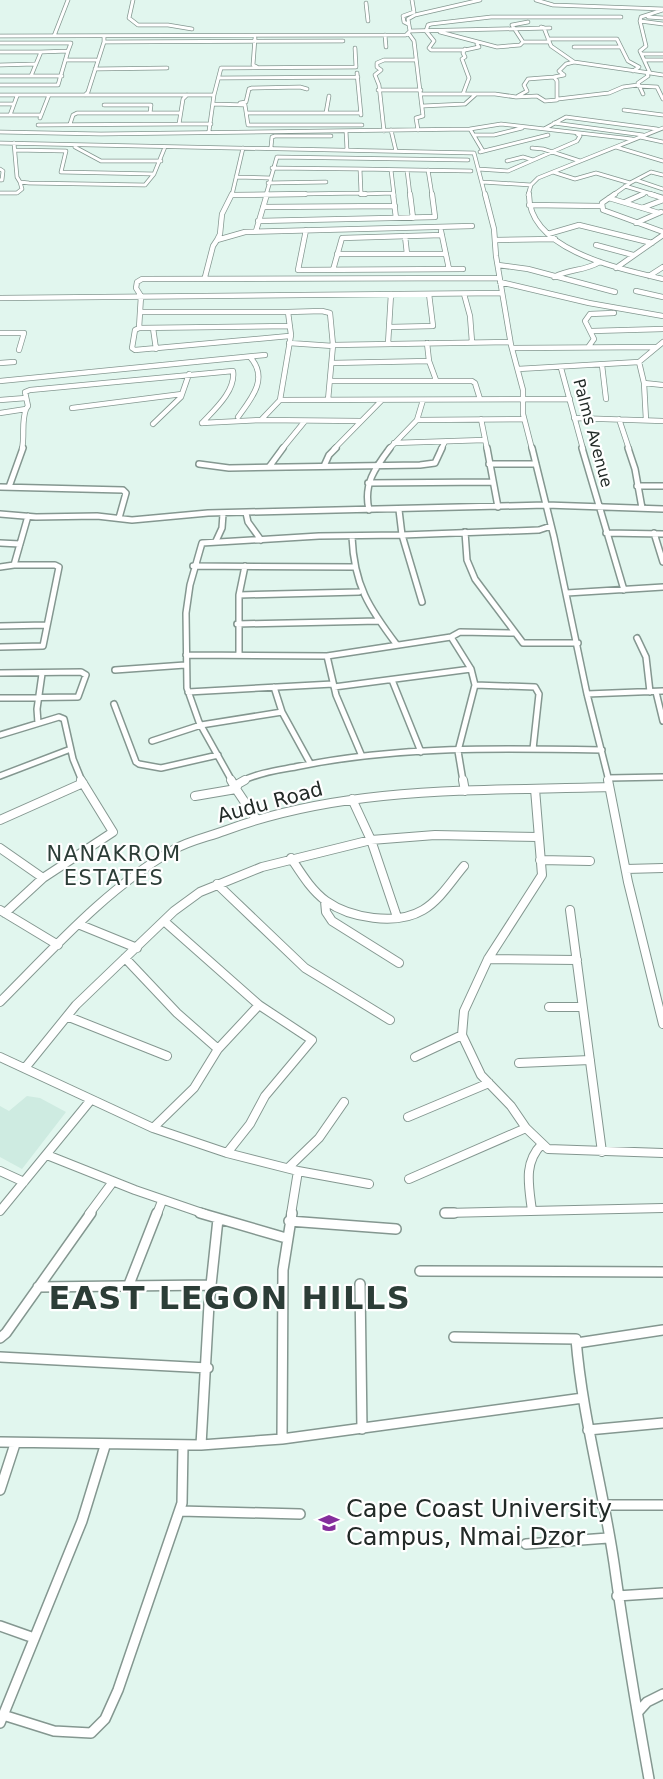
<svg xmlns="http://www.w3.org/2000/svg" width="663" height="1779" font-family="'DejaVu Sans',sans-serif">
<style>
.built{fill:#ceebe1}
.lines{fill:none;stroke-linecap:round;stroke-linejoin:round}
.street-far4-casing{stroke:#849790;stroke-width:4.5}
.street-far3-casing{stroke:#849790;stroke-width:6}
.street-far2-casing{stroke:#849790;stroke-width:8}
.street-far1-casing{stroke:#849790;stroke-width:10}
.street-casing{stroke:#849790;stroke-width:12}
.street-far4{stroke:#fff;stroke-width:3}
.street-far3{stroke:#fff;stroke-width:4.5}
.street-far2{stroke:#fff;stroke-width:5}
.street-far1{stroke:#fff;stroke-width:8}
.street{stroke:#fff;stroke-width:9}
.labels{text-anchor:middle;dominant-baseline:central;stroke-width:4.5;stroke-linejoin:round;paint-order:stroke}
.far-street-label{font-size:16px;fill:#222a27;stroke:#fff}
.street-label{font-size:20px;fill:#222a27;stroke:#fff}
.neighbourhood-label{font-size:21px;letter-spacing:1.5px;fill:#2c3d37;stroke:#fff}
.near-poi-label{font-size:24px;fill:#222a27;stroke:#fff;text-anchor:start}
.near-district-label{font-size:32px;font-weight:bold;letter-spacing:1.5px;fill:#2c3d37;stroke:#fff}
</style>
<rect width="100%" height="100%" fill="#e1f6ee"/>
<!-- built -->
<path class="built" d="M27 1096 40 1098 66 1112 22 1169 0 1157V1106L9 1111Z"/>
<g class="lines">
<!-- street-far4 casing -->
<g class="street-far4-casing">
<path id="street-far4" d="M133 0 129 18 138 25H168L192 29
M536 0 553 5 663 9
M366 3 368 21
M648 17 663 18
M640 21 641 17 663 10
M640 21 663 24
M408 24 404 22 403 16 414 12 412 0
M541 27 544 28 551 46 574 62
M410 31 550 28
M426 31 428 25 431 24 491 17H621
M426 31 434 41 429 48 431 50H465L479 47 477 44
M440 32 497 47 520 45 523 42H548
M409 34 414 41 423 116 416 118 418 130
M385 35 386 47
M0 36 406 35 410 31 408 19 415 15 480 0
M54 36 68 0
M104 36V42L343 41
M255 38 253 65 257 67
M548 39H617L628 61 639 67 633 71
M523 42 512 25 528 22
M0 43H71L68 51
M574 47H621
M0 52H41
M642 54H663
M67 60H96
M644 60H663
M0 65 35 64
M95 69 167 68
M357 73 361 115
M650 73 663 75
M0 76H62
M219 78 358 77
M0 85H58L68 51 41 52 31 76
M638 86 657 87 663 99
M378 90H421
M422 94H495L516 97 537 96 545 101 557 100V81L554 77 564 75 559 71 566 64 574 62 650 73 640 51 646 46 640 21
M463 94 469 78 462 59 465 57 463 53 465 49
M643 94 638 83 648 76 647 73
M0 95H214
M85 95 88 92 104 42
M187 95 183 99 179 124H211
M518 96 527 91 524 85 528 79 554 77
M558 99 609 93 623 87 638 85
M240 103 246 102 249 89 252 88 300 87 307 89
M0 104H14
M214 104 245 105 248 125H362
M104 105H151L150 113
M423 106 465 104 475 95
M624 110 663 115
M247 113H361
M326 113 329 96
M0 115H41
M10 115 17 96
M40 118 49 95
M554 123 643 135
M70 124 73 115 77 113H180
M38 125 179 124
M470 129 501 124 632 139
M544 129 566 117 657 129
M391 130 396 151
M209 131 214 95 221 68 356 67 355 48
M346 131 347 150
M384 131 379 85 375 75 381 70 377 67V63L384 60H415
M0 132 101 134 470 129 483 151
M475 135H494L522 128
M640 137 663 142
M0 143 474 153 485 195
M14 143 17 177 20 182 29 183 145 185 154 174 165 147
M75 147 101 161H161
M271 147 272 137 275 136H331
M616 147 663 161
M532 148 543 149 580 161
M15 150 66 151 61 172 154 174
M480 152 548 135
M507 161 523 157 533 160
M0 169 3 171 2 180H0
M360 169 471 171
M478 169 508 171 577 141 580 136 577 134
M391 170 394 195
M407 170 410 195
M428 170 432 195
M553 172 575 179 596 173 630 183 651 172 663 175
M236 177 270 178
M636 180 663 189
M482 182 531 185
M268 183 326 182
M625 186 655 195
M0 193H17L22 189 20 182
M361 194 393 193
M232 195 361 193 360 169 272 168
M232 195 243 148
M266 195 277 157 468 160
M528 195 531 185 538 178 663 128
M613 195 630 183
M640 195 645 193"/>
</g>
<!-- street-far3 casing -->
<g class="street-far3-casing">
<path id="street-far3" d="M361 194H365
M393 194 396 218
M410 194 413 218
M485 194 494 229 496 256 511 345 523 390V414L532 449
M529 194C528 250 620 269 663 279
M615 194 602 203 603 210 663 232
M650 194 663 198
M232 195 305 194
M609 198 659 213
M625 202 643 194
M529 205 601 206
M263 207 395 206
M642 208 663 200
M258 221 435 217 432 194
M636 223 661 212
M306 230 298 270 463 269
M256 231 267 194
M441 231 449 269
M548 234 579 225 652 243
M405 236 407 254
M217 240 220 234 222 214 232 194
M495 240 555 239
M596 245 633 255
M337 254H446
M498 265 528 269 615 292
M616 268 663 235
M333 270 342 238 442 235
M649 276 663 267
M205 277 213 246 217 240 245 232 472 226
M554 277C571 268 582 272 600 262
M500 282 589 303 663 316
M636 291 663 297
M464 294 470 316 472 342
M0 298 502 293
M140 312H288L291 335 280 400 261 420
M288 312 322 311 330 313 333 345 328 400
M390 327 433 326 429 294
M139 328 290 326
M153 328 156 349
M592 331 663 329
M0 333H24L19 350
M289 336 135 350 132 348 135 330 139 328 141 296 136 288 137 282 142 279 499 278
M289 343 333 346
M427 343 429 361
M388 344 391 294
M333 345 510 342
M589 346 594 339 585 321 590 314 614 313
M512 348 657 347
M639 362 644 383 646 420
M0 363 14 362
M332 363 429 361 436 380
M602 365 606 399
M561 368 583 449
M518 369 639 362 663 342
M0 381 265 355
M331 381H472L475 383 480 399
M644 383 663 385
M0 400 26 398
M280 400 570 399
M72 408 182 394
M0 413 26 409 28 406 25 392 30 390 233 371C236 391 214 410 202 423
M238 417C252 398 269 378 250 357
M574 418 663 421
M481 419 487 449
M619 419 629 449
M417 420 524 419
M202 423 261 420 361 421
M153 424 181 397 189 374
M394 443 484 440
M22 449C25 435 21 423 26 409
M282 449 305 421
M334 449 382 400
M389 449 417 420 423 400
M441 449 445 442"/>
</g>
<!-- street-far2 casing -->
<g class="street-far2-casing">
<path id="street-far2" d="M487 448 498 507
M532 448 554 537 587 694 609 781
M582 448 624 590
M628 448 635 469 642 508
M199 464 229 468 420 465 435 463 442 448
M489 464H536
M324 466 329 455 336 448
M269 467 283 448
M368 483 492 482
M637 486H663
M0 487 123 490 126 493 119 518
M9 487 23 448
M369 510C363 484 375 468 390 448
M246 513 248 522 261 540
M0 514 36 517 97 516 132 520 208 513 546 505 663 509
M465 532 467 560 475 579 523 643H578
M606 533 663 534
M654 533 663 562
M352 537C354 585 369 608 397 645
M216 541 222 528 223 514
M0 543 20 544
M193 566 353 567
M0 567 14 565 28 516
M567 593 663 587
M239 595 359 592
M422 602 402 535 539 530 551 526
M237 624 379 621
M0 626 46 625
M451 637 471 669 475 685 458 751 463 781
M637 638 646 657 650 692
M0 647 43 646 59 567 55 565H14
M186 655 327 656 451 637 460 632 514 633
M239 655V595L245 566
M327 656 336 695 361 754
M115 670 185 665
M0 673 81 672 86 675 78 697 0 698
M392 680 421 752
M475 685 535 687 539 694 533 749
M274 687 282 712 310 763
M334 687 471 669
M188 692 333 684
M656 692 663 721
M587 694 663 691
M114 704 136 762 139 764 161 768 218 755
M38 723 37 709 42 674
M0 735 59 717 64 719 73 759 82 781
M152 741 201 725 282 712
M0 776 68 750
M608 778 663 777
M232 781 199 722 187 688 186 613 190 585 202 543 319 536 402 535 399 510
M242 781C260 772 281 770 300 766 399 746 501 748 602 750"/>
</g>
<!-- street-far1 casing -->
<g class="street-far1-casing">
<path id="street-far1" d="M245 780 238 784 236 789 256 819
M463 780 465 791
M608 780 628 882 663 1024
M535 789 542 875 488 959 464 1011 462 1035 481 1075 511 1106 526 1128 548 1149 663 1153
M195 796 236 789 231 780
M352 799 371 840 397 917
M0 820 83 783
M0 848 43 878
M291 858C301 873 311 890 326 901 350 918 396 926 423 910 440 900 452 880 464 866
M540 860 590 861
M626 869 663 868
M217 884 305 968 390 1020
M325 901 326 912 332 921 399 963
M0 910 58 945
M570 910 602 1152
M5 913 43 878 113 832 81 780
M164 921 259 1005 312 1040 265 1096 250 1124 227 1153
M78 924 137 948
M125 958 177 1013 218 1049
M488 959 577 960
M0 1002C54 948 107 888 173 850 188 841 208 837 224 831 347 785 480 791 609 787
M549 1007H582
M69 1017 167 1056
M0 1057 153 1128 227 1153 298 1171 291 1214
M415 1057 462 1035
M519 1063 590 1060
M25 1068 76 1005 174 911 200 892 262 867 371 840 435 835 538 837
M408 1117 489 1083
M153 1128 194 1088 218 1049 259 1005
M47 1155 135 1190 205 1214
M288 1168 319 1138 344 1102
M0 1171 24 1182
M298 1171 369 1184
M409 1179 526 1128
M0 1211 90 1101
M532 1211C529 1186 523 1163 542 1144
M445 1213 663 1208
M89 1214 112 1183
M157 1214 162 1201"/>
</g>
<!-- street casing -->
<g class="street-casing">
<path id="street" d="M200 1213 286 1238
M445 1213H454
M289 1221 396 1229
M420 1271 663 1272
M360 1284 362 1429
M38 1287 210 1285
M128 1287 157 1213
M454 1337 576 1339C582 1415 603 1488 614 1563 624 1635 636 1707 649 1779
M0 1338 6 1333 91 1213
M577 1343 663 1330
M0 1357 208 1368
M588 1430 663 1423
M282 1439 283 1270 292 1213
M0 1442 201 1445 282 1439 583 1398
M201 1445 209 1304 218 1219
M0 1490 15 1444
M602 1505H663
M180 1511 300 1514
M526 1544 608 1538
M617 1596 663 1593
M0 1626 34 1638
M638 1712 647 1702 663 1694
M3 1715 54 1731 91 1733 105 1719 118 1690 182 1503 183 1446
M0 1723 82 1521 105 1446"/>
</g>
<!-- street-far4 -->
<use href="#street-far4" class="street-far4"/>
<!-- street-far3 -->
<use href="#street-far3" class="street-far3"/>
<!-- street-far2 -->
<use href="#street-far2" class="street-far2"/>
<!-- street-far1 -->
<use href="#street-far1" class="street-far1"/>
<!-- street -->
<use href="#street" class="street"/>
</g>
<!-- icons -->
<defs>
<g id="school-bare" transform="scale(1.62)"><path d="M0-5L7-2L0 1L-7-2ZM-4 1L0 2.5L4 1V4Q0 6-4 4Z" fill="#842e9c" stroke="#fff" stroke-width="2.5" paint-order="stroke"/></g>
</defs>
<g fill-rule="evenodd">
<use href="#school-bare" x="329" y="1523"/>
</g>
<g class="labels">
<!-- far-street labels -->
<g class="far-street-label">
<text transform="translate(593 433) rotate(75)">Palms Avenue</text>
</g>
<!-- street labels -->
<g class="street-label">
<text transform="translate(270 802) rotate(-15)">Audu Road</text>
</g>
<!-- neighbourhood labels -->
<g class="neighbourhood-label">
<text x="114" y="854">NANAKROM<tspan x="114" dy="24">ESTATES</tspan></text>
</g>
<!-- near-poi labels -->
<g class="near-poi-label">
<text x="346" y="1509">Cape Coast University<tspan x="346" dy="28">Campus, Nmai Dzor</tspan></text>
</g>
<!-- near-district labels -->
<g class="near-district-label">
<text x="230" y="1298">EAST LEGON HILLS</text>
</g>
</g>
</svg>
